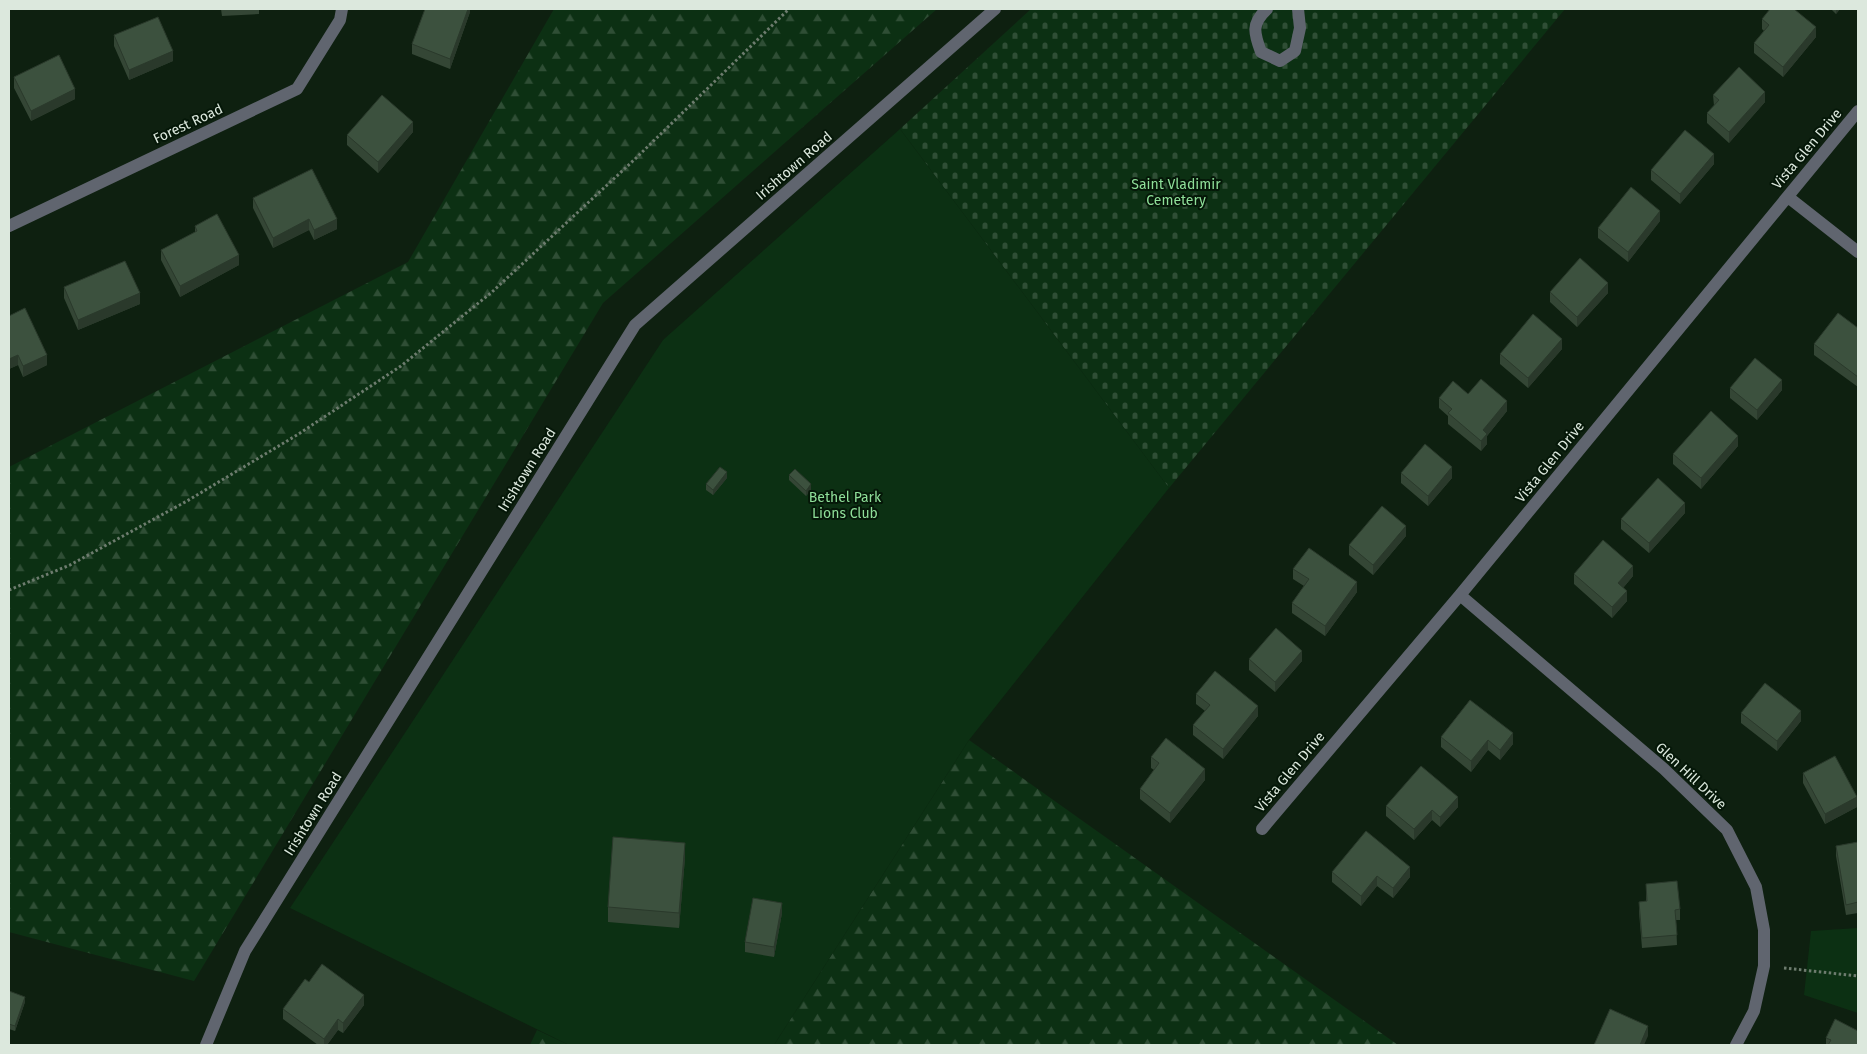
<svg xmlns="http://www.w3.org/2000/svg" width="1867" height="1054" font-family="'Fira Sans',sans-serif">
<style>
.forest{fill:url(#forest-firs)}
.cemetery{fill:url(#cemetery-stones)}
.park{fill:#0c3013}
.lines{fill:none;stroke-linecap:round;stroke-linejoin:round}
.path{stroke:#6d7c6e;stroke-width:3;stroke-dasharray:2.5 2.5;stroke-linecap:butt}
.minor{stroke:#60656f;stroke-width:12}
.wall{fill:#344635}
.shaded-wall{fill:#2a392b}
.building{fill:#3c513e;stroke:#2a392b}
.labels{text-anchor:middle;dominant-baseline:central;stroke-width:4;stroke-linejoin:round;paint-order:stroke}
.street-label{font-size:14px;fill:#dce8dd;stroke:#051708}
.park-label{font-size:14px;fill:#8fdf99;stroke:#051708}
</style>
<defs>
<pattern id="forest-firs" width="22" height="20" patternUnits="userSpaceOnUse" patternTransform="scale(1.25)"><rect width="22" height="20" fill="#0c3013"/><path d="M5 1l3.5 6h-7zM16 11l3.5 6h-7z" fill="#2f4e35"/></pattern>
<pattern id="cemetery-stones" width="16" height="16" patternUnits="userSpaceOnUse" patternTransform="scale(1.25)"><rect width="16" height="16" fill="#0c3013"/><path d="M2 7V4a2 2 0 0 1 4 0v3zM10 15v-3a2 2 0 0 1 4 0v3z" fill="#2f4e35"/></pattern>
</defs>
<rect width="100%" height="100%" fill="#0e2010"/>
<!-- forest -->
<path class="forest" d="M554 9H937L603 303 194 981 9 932V467L408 262Z
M969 740 1398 1045H774Z
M537 1030 569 1045H530Z"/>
<!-- cemetery -->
<path class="cemetery" d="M1031 9H1565L1169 488 900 129Z"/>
<!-- park -->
<path class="park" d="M900 129 1169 488 969 740 774 1045H569L290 908 663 340Z
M1858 928V1013L1804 995 1811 931Z"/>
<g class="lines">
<!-- path -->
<path class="path" d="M9 590 70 565 187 501 297 435 401 366 492 292 634 160 789 9
M1784 968 1858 976"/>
<!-- minor -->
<path class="minor" d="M1267 9C1251 24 1254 33 1261 52L1280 61 1295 51 1300 28 1298 9
M1788 197 1858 252
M9 226 297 89 340 20 342 9
M1460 595 1664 769 1727 830 1756 887 1764 930V966L1754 1011 1736 1045
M1262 829 1460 595 1858 111
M206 1045 245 951 635 325 995 9"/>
</g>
<!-- wall -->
<path class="wall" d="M221 9H259V14L222 16Z
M470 9V12L450 69 412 54V44Z
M1831 9H1840L1836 14Z
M1762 19 1816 37 1783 77 1754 53V43L1764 31 1762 29Z
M114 35 173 61 129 80 114 46Z
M14 77 75 99 31 121 14 88Z
M1713 95 1765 102 1729 143 1707 123V113L1714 106Z
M413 132 378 173 347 145V135Z
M1714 164 1680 204 1651 180V170Z
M253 198 337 229 314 240 309 230 273 248 253 208Z
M1660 221 1628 262 1598 238V228Z
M195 226 239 265 180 297 161 260V250L195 232Z
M64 287 140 304 78 330 64 298Z
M1550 292 1608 293 1577 327 1550 302Z
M9 316 47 365 23 377 18 365 9 369Z
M1858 328V387L1814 355V344Z
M1562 349 1528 388 1500 364V354Z
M1730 388 1782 390 1757 420 1730 398Z
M1468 394 1507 411 1487 436V444L1481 451 1448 424V416L1439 408V398Z
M1738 446 1701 489 1673 464V454Z
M1401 473 1452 478 1428 506 1401 483Z
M789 475 811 490 806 496 789 480Z
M727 478 713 495 706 490V484Z
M1685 513 1649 553 1621 529V519Z
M1406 536 1373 575 1349 555V545Z
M1293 569 1357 592 1325 636 1292 613V603L1304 586 1293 579Z
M1574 574 1633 576 1623 588 1627 601 1612 618 1574 584Z
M1249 659 1302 661 1275 692 1249 670Z
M1196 694 1258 716 1223 759 1193 735V725L1205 711 1196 704Z
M1470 700 1513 744 1500 760 1488 750 1471 772 1441 747V737Z
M1741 713 1801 721 1777 751 1741 723Z
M1151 757 1205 780 1170 823 1140 799V789L1154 770 1151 768Z
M1803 773 1857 807 1825 824 1803 783Z
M1386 806 1458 807 1440 827 1432 820 1414 840 1386 816Z
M1858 842V913L1846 915 1836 856V846Z
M685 858 679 928 608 922V907Z
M1332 872 1410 877 1393 898 1377 886 1361 906 1332 882Z
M1646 884 1680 909V920H1676L1677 945 1642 948 1639 912V902L1646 901Z
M782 913 774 957 745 952V942Z
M309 982 364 1005 343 1033 338 1030 327 1045H318L283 1019V1009Z
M9 991 25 1002 15 1031 9 1029Z
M1826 1038 1858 1045H1826Z"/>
<!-- shaded-wall -->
<path class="shaded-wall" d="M468 9H470V12L450 69V59Z
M1836 9H1840L1836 14Z
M1816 27V37L1783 77V67Z
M173 51V61L129 80V70Z
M75 89V99L31 121V111Z
M1765 92V102L1729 143V132Z
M413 122V132L378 173V162Z
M1714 154V164L1680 204V194Z
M1660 211V221L1628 262V252Z
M309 219V230L273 248V238Z
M337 219V229L314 240V230Z
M239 255V265L180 297V286Z
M1608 283V293L1577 327V317Z
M140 293V304L78 330V320Z
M1562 339V349L1528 388V378Z
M18 355V365L9 369V359Z
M47 355V365L23 377V366Z
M1782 380V390L1757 420V410Z
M1507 401V411L1487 436V444L1481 451V441L1483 430Z
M1738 436V446L1701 489V478Z
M1452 467V478L1428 506V496Z
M727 472V478L713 495V490Z
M811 484V490L806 496V491Z
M1685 503V513L1649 553V543Z
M1406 526V536L1373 575V565Z
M1633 566V576L1618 594V583Z
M1357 582V592L1325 636V626Z
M1627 591V601L1612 618V607Z
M1302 651V661L1275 692V682Z
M1258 706V716L1223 759V749Z
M1801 711V721L1777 751V741Z
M1513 733V744L1500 760V750Z
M1488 740V750L1471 772V761Z
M1205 769V780L1170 823V813Z
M1458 797V807L1440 827V817Z
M1857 797V807L1825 824V814Z
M1432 810V820L1414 840V829Z
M685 843V858L679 928V913Z
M1410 867V877L1393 898V888Z
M1377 876V886L1361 906V896Z
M782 903V913L774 957V947Z
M364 995V1005L343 1033V1023Z
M25 997V1002L15 1031V1026Z
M338 1019V1030L327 1045H324V1039Z
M1648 1026V1036L1644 1045H1640Z"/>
<!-- building -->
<path class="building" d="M425 9H468L450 59 412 44Z
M1770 9H1794L1816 27 1783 67 1754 43 1769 25 1762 19Z
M158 17 173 51 129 70 114 35Z
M59 55 75 89 31 111 14 77Z
M1739 67 1765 92 1729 132 1707 113 1719 100 1713 95Z
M382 95 413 122 378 162 347 135Z
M1685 130 1714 154 1680 194 1651 170Z
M312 169 337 219 314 230 309 219 273 238 253 198Z
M1631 187 1660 211 1628 252 1598 228Z
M217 214 239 255 180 286 161 250 197 231 195 226Z
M1580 258 1608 283 1577 317 1550 292Z
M125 261 140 293 78 320 64 287Z
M25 308 47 355 23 366 18 355 9 359V316Z
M1838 313 1858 328V377L1814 344Z
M1533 314 1562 339 1528 378 1500 354Z
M1755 358 1782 380 1757 410 1730 388Z
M1481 379 1507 401 1483 430 1487 434 1481 441 1448 413 1452 409 1439 398 1453 381 1468 394Z
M1711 411 1738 436 1701 478 1673 454Z
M1425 444 1452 467 1428 496 1401 473Z
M720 467 727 472 713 490 706 484Z
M795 469 811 484 806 491 789 475Z
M1658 478 1685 503 1649 543 1621 519Z
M1382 506 1406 526 1373 565 1349 545Z
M1603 540 1633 566 1618 583 1627 591 1612 607 1574 574Z
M1309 548 1357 582 1325 626 1292 603 1309 579 1293 569Z
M1276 628 1302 651 1275 682 1249 659Z
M1215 671 1258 706 1223 749 1193 725 1210 705 1196 694Z
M1765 683 1801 711 1777 741 1741 713Z
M1470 700 1513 733 1500 750 1488 740 1471 761 1441 737Z
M1166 738 1205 769 1170 813 1140 789 1159 763 1151 757Z
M1835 756 1857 797 1825 814 1803 773Z
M1421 766 1458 797 1440 817 1432 810 1414 829 1386 806Z
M1366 831 1410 867 1393 888 1377 876 1361 896 1332 872Z
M613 837 685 843 679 913 608 907Z
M1858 842V902L1846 905 1836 846Z
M1677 881 1680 909 1675 910 1677 935 1642 938 1639 902 1647 901 1646 884Z
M753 898 782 903 774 947 745 942Z
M322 964 364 995 343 1023 338 1019 324 1039 283 1009 305 979 309 982Z
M9 991 25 997 15 1026 9 1024Z
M1610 1009 1648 1026 1640 1045H1594Z
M1835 1019 1858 1031V1045H1828L1831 1040 1826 1038Z"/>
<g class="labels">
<!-- street labels -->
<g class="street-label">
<text transform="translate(188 124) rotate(-25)">Forest Road</text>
<text transform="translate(1807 149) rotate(-50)">Vista Glen Drive</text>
<text transform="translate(794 166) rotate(-41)">Irishtown Road</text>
<text transform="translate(1550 462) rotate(-51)">Vista Glen Drive</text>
<text transform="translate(527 470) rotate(-58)">Irishtown Road</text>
<text transform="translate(1290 772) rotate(-50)">Vista Glen Drive</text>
<text transform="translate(1691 776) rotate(43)">Glen Hill Drive</text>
<text transform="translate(313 814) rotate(-58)">Irishtown Road</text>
</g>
<!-- park labels -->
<g class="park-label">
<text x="1176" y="184">Saint Vladimir<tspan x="1176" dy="16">Cemetery</tspan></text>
<text x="845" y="497">Bethel Park<tspan x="845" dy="16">Lions Club</tspan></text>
</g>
</g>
<!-- border -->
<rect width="1867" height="1054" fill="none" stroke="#dce8dd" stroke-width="20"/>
</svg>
